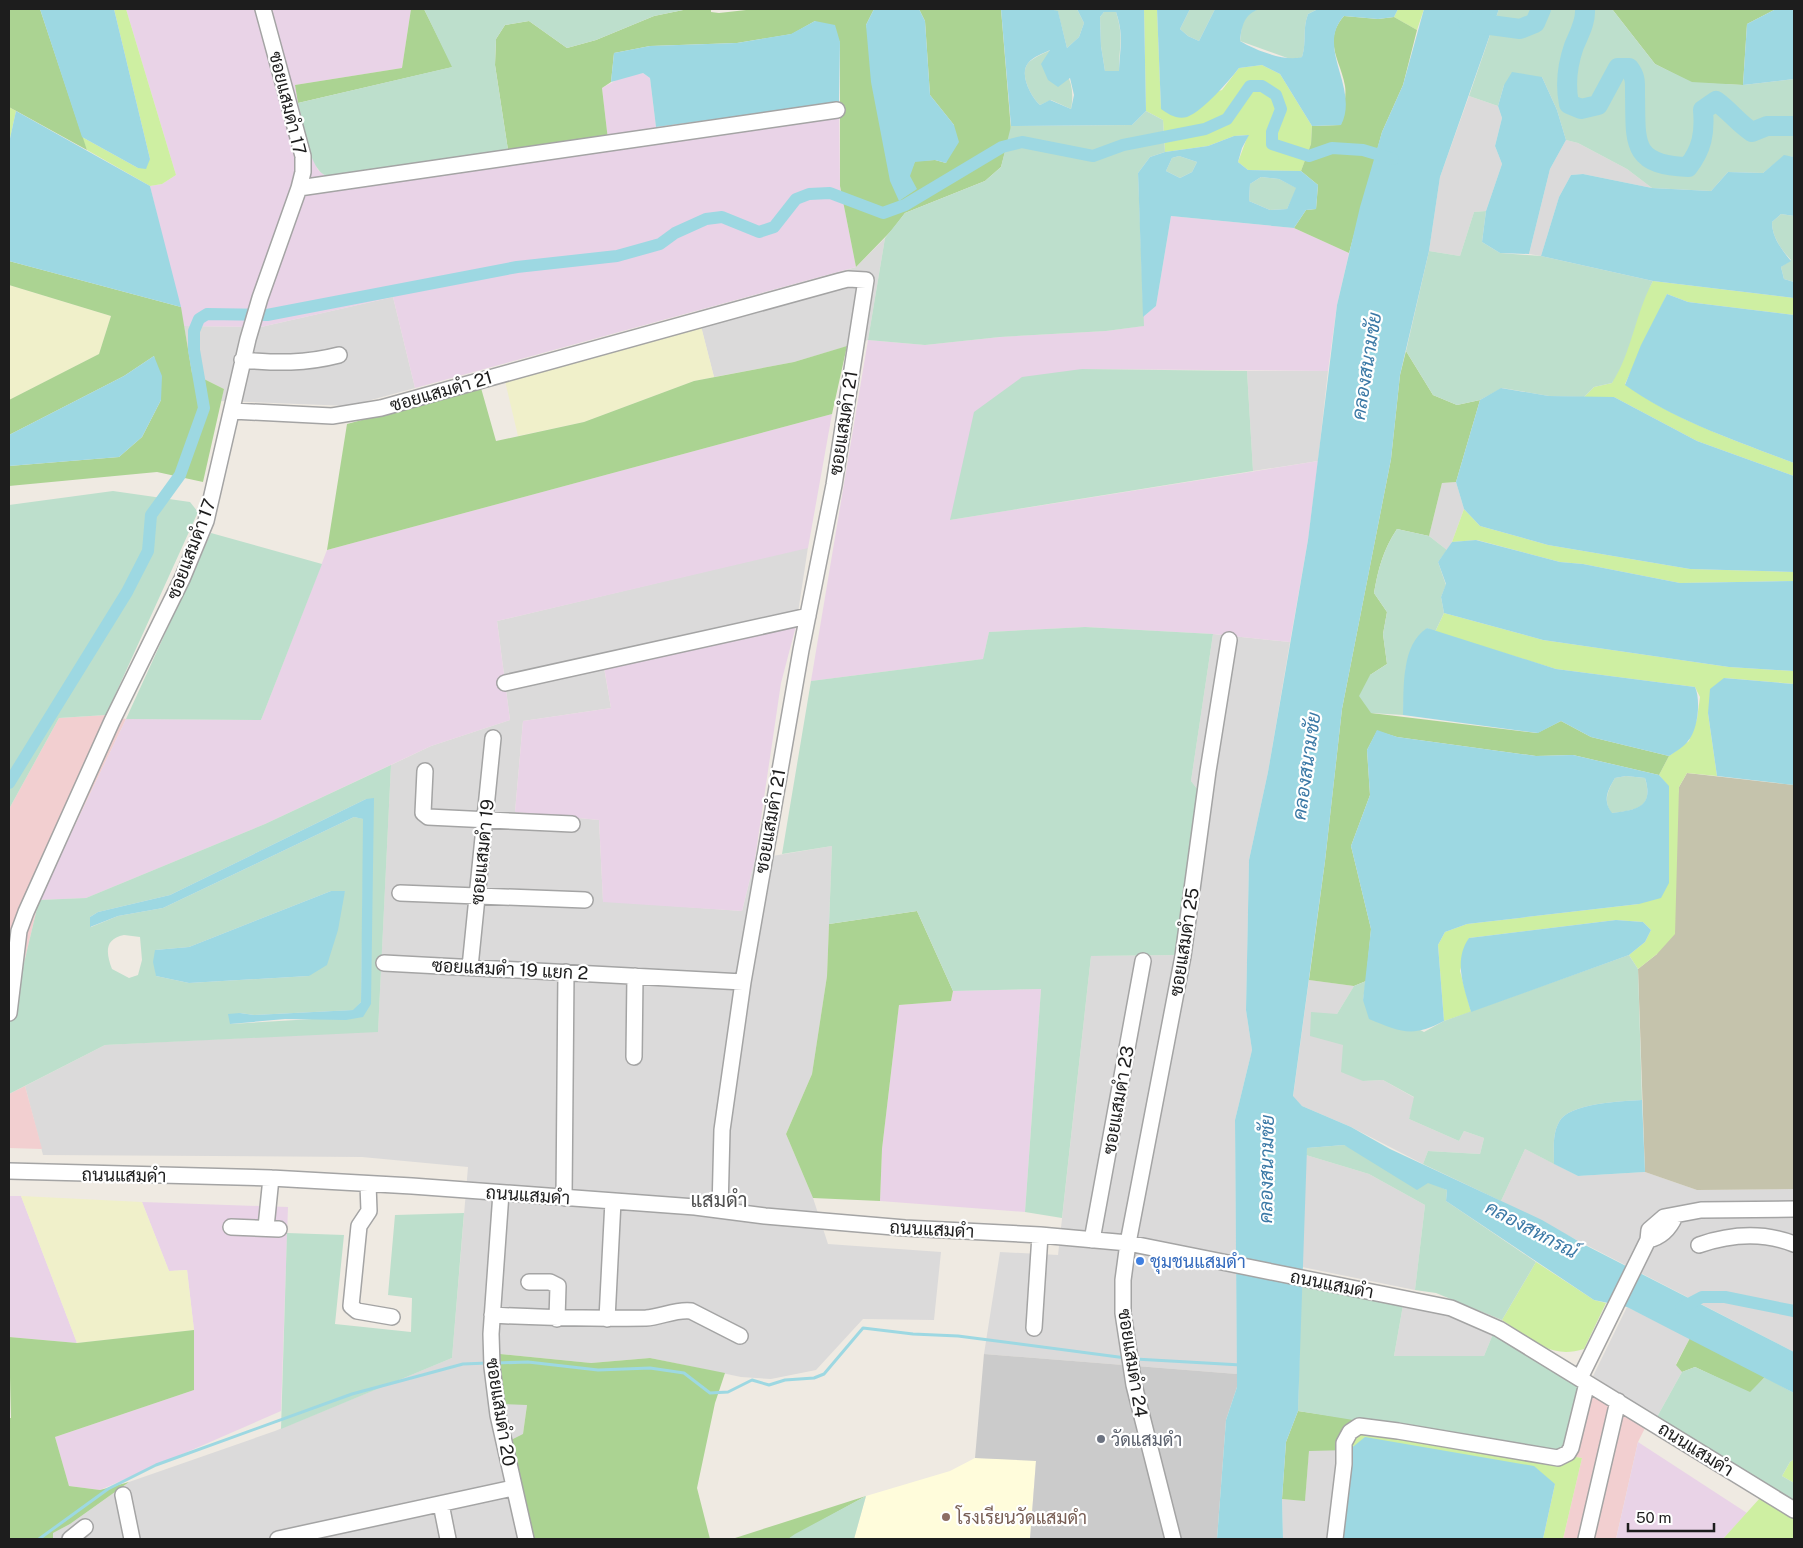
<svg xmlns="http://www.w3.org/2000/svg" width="1803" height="1548" font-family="'Public Sans',Sarabun,sans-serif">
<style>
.residential{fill:#dbdada}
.commercial{fill:#f2cfd0}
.industrial{fill:#e9d3e7}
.education{fill:#fffcdb}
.religious{fill:#cbcbcb}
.construction{fill:#c5c3ac}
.farmland{fill:#f0f0ca}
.grass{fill:#ceefa2}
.forest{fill:#abd392}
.wetland{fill:#bddfcc;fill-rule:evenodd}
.water{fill:#9dd8e2;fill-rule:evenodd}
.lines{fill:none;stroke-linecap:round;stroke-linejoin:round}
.stream{stroke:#9dd8e2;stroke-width:3}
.canal{stroke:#9dd8e2;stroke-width:12}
.river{stroke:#9dd8e2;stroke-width:20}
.minor-casing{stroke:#a4a4a4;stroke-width:18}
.minor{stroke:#fff;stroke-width:15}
.shop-dot{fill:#3f7fe0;stroke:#fff;stroke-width:2}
.worship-dot{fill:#6b7280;stroke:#fff;stroke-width:2}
.education-dot{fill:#8d6e63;stroke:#fff;stroke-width:2}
.labels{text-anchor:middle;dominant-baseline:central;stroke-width:4.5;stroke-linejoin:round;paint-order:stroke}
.street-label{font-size:18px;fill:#1d1d1d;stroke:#fff}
.shop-label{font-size:18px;fill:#366cbe;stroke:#fff;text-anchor:start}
.worship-label{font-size:18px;fill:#5b616d;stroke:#fff;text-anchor:start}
.education-label{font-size:18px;fill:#785e54;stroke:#fff;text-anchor:start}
.water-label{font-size:19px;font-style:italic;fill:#3b79a6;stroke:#fff}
.quarter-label{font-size:20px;fill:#505050;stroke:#fff}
</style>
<rect width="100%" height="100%" fill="#efeae2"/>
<!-- residential -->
<path class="residential" d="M1469 96 1498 106 1502 118 1495 146 1502 164 1486 211 1474 212 1460 256 1429 251 1440 177Z
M1566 140 1578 143 1627 169 1652 188 1583 174 1571 175 1559 197 1541 256 1529 254 1550 169Z
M885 238 868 340 794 362 714 377 697 311 856 267Z
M393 297 415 388 349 406 221 401 224 389 192 373 184 326 261 327Z
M1247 371H1328L1318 461 1253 471Z
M1456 482 1464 509 1452 542 1447 550 1429 536 1442 483Z
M808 547 796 626 604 668 611 708 523 721 515 812 599 820 603 901 742 911 755 859 832 846 827 976 812 1074 786 1134 813 1198 828 1244 941 1252 934 1320 863 1319 816 1370 771 1379 741 1377 650 1358 591 1363 500 1354 527 1405 523 1434 532 1539H53L52 1533 70 1524 129 1482 275 1431 452 1358 468 1167 362 1157 43 1155 25 1086 105 1045 378 1031 391 765 431 746 510 720 497 621Z
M1213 634 1290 642 1268 772 1249 860 1246 1010 1252 1050 1235 1120 1237 1374 984 1354 1000 1252 1058 1255 1091 956 1179 955 1198 790 1191 781Z
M1309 980 1354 986 1337 1014 1343 1045 1363 1081 1383 1080 1415 1098 1409 1119 1459 1141 1464 1131 1484 1138 1480 1154 1428 1151 1423 1164 1351 1127 1302 1106 1293 1097Z
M1525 1149 1578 1176 1645 1172 1697 1190 1794 1189V1352L1501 1201Z
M1306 1155 1369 1174 1425 1205 1415 1290 1302 1267Z
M1403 1305 1436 1311 1493 1334 1484 1356H1394Z
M1627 1307 1690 1338 1676 1364 1682 1372 1657 1417 1593 1376Z
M1309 1450H1349L1339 1539H1283L1282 1499 1305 1500Z"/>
<!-- commercial -->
<path class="commercial" d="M106 715 126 719 39 900 9 1026V809L59 718Z
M25 1086 42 1149 9 1148V1094Z
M1580 1386 1646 1426 1638 1442 1616 1539H1563L1582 1458 1561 1454Z"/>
<!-- industrial -->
<path class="industrial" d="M126 9H411L402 68 295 85 311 155 318 170 326 176 608 140 602 88 624 76 643 73 650 78 656 127 839 103 840 186 856 267 415 388 393 297 261 327 184 326 150 186 162 184 176 175Z
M1171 216 1294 228 1349 253 1337 305 1328 371 1082 369 950 520 1318 461 1308 540 1290 642 1213 634 1085 627 989 632 983 659 811 681 868 340 925 345 1000 337 1106 331 1143 326V317L1156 306Z
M832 414 808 548 497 621 510 720 431 746 265 824 86 898 39 900 126 719 261 720 327 550Z
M796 626 781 683 755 859 742 911 603 902 599 820 515 812 523 721 611 708 604 667Z
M1041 989 1025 1212 880 1201 882 1149 899 1005 951 1001 953 991Z
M9 1196H21L77 1343 9 1337Z
M142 1202 288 1207 281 1411 100 1490 69 1486 55 1437 194 1390V1330L187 1270 169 1271Z
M1638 1442 1747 1513 1723 1539H1616Z"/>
<!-- education -->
<path class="education" d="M975 1458 1036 1460 1030 1539H854L866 1496 950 1471Z"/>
<!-- religious -->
<path class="religious" d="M984 1354 1237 1374V1387L1226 1420 1217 1539H1030L1036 1461 975 1458Z"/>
<!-- construction -->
<path class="construction" d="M1687 773 1794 785V1189L1697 1190 1645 1172 1638 969 1657 954 1679 787Z"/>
<!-- farmland -->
<path class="farmland" d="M9 285 111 316 99 354 9 400Z
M701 326 714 377 694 381 584 422 518 436 505 381Z
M21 1196 142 1202 169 1271 187 1270 194 1330 77 1343Z"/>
<!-- grass -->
<path class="grass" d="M114 9H126L176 175 162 184 150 186 87 150 82 137 138 168 150 159Z
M1144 9H1157L1161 109 1222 90 1239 68 1262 65 1280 74 1312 126 1311 144 1301 171 1248 170 1238 162 1248 135 1234 136 1208 146 1165 152 1163 120 1146 111Z
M1398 9H1424L1417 30 1394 17Z
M9 107 16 111 9 143Z
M1653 281 1794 298V315L1688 302 1667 294 1625 384C1675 421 1737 441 1794 463V476L1697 441 1614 397H1584L1594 387 1612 383 1642 300Z
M1464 509 1480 526 1548 545 1690 569 1794 572V581L1680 583 1583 564 1560 562 1477 540 1452 542Z
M1444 613 1543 640 1729 667 1794 671V684L1725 678 1708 713 1717 776 1687 773 1679 787 1675 934 1657 954 1638 969 1629 955 1645 942 1651 930 1643 922 1616 920 1469 938 1460 971 1471 1012 1444 1021 1438 945 1445 932 1467 924 1639 904 1669 787 1659 775 1669 756 1689 741 1697 719 1700 697 1695 687 1556 669 1435 632Z
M1536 1262 1594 1300 1606 1303 1584 1349C1549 1360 1530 1338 1502 1320Z
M1353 1419 1582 1458 1563 1539H1543L1555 1484 1349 1450Z
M1794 1459V1483L1782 1476 1790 1462Z
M1760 1498 1794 1519V1539H1723Z"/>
<!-- forest -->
<path class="forest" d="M9 9H40L87 150 9 107Z
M411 9H424L453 67 298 103 295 85 402 68Z
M688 9H711V12L719 13 755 9H874L866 25 909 176 915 161 935 160 946 163 954 125 930 95 925 21 919 9H1001L1011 130 1001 167 985 181 905 213 892 230 856 267 840 186V42L815 21 792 34 737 43 650 46 614 53 611 82 602 88 608 140 508 150 495 65 496 39 505 25 529 21 567 48 596 40 654 16Z
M1612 9H1776L1747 24 1743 85 1692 83 1655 64Z
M1344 16 1378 19 1394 17 1417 30 1403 85 1382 132 1349 253 1294 228 1306 210 1316 209 1318 185 1301 171 1311 144 1312 126 1341 125C1342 113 1347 98 1345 86 1341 61 1322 41 1344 16Z
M9 261 181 307 192 373 224 389 203 482 157 472 9 486V466L119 457 142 437 161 400 154 356 124 376 9 435V400L99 354 111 316 9 285Z
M847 346 832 414 327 550 347 424 481 388 496 441 584 422 694 381 794 362Z
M1406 351 1433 395 1457 405 1480 400 1456 482 1442 483 1429 536 1397 529C1383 550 1378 569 1374 593L1387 612 1383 634 1387 664 1370 675 1371 713 1537 733 1561 721 1591 737 1669 756 1659 775 1573 755 1536 756 1397 737 1377 731 1367 750 1370 795 1351 846 1371 929 1366 981 1354 986 1309 980 1325 861 1342 709 1391 459 1400 375Z
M917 911 953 991 951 1001 899 1005 882 1149 880 1201 813 1198 786 1134 812 1074 827 976 829 924Z
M194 1330V1390L55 1437 69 1486 100 1490 129 1482 70 1524 53 1533V1539H9V1418H11L9 1337 77 1343Z
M1690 1338 1765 1377 1750 1393 1695 1367 1682 1372 1676 1365Z
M500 1354 591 1363 650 1358 725 1373 715 1403 697 1488 710 1539H532L511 1440 523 1434 527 1405 503 1404Z
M1298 1411 1353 1419 1349 1450 1309 1451 1305 1501 1282 1499 1286 1442Z
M866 1496 788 1539H732Z"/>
<!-- wetland -->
<path class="wetland" d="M424 9H688L654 16 596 40 567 48 529 21 505 25 496 39 495 65 508 150 339 179C331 177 322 176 318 169 307 154 303 121 298 103L452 67Z
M1049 9H1077L1084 23 1079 37 1067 48 1058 12Z
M1190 9H1215L1199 41 1188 36 1180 29Z
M1259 9H1318L1308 14C1302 30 1307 42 1302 57L1293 60 1240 41 1242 25 1248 13Z
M1499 9H1612L1655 64 1692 82 1743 85 1794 79V157L1784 156 1763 173 1728 172 1711 191 1652 188 1627 169 1578 143 1566 140 1557 110 1542 77 1504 85 1498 106 1469 96Z
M1104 12H1116C1124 38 1119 45 1119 71H1105L1101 46 1100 17Z
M1051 50C1066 71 1076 82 1071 109L1051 100 1040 105C1031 97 1018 73 1029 62 1035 57 1044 53 1051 50Z
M1146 111 1163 120 1165 152 1150 157 1138 173 1144 326 1106 331 1000 337 925 345 868 340 885 238 905 213 985 181 1001 167 1011 126 1132 125Z
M1179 156 1197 162 1192 172 1180 178 1166 171 1172 158Z
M1261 177 1279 179 1297 188 1287 209 1270 210 1249 201 1250 184Z
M1486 211 1482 242 1500 253 1541 256 1653 281C1635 314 1632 352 1612 383L1594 387 1584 397 1549 396 1502 388 1480 400 1457 405 1433 395 1406 351 1429 251 1460 256 1474 212Z
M1781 214 1794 216V282L1784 279 1781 267 1791 260C1781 249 1772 237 1772 222Z
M1082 369 1247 371 1253 471 950 520 974 412 1022 377Z
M113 491 190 502 198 512 106 715 59 718 9 809V505Z
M1397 529 1429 536 1447 550 1438 562 1446 585 1441 597 1444 613 1435 632 1427 628 1406 666 1403 715 1371 713 1359 696 1370 675 1387 664 1383 634 1387 612 1374 593C1378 569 1383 550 1397 529Z
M211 533 322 564 261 720 126 719Z
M1085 627 1213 634 1191 781 1198 790 1179 955 1091 956 1062 1218 1025 1212 1041 989 953 991 917 911 829 924 832 846 782 854 811 681 983 659 989 632Z
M391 765 378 1032 105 1045 9 1094V1026L39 900 86 898 265 824ZM366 799 363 1016 230 1024 240 1013 254 1015 354 1010 361 1002 364 819 354 817 163 908 118 916 91 927 90 917 98 912 170 895ZM331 891H345L309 976 189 983 156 976 155 950 189 947ZM124 935 140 937 142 960 138 975 129 978 112 969C106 953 104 939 124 935Z
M1626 776 1645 778C1654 808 1637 810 1611 813 1603 800 1608 790 1615 778Z
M1629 955 1638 969 1642 1100C1623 1101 1568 1103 1559 1122 1552 1135 1554 1150 1554 1164L1525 1149 1501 1201 1423 1164 1428 1151 1480 1154 1484 1138 1464 1131 1459 1141 1409 1119 1414 1097 1383 1080 1363 1081 1341 1072 1343 1045 1310 1036 1311 1012 1337 1014 1354 986 1366 981 1363 1000 1424 1032 1444 1021Z
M1344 1145 1447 1190 1446 1201 1536 1262 1502 1320 1436 1293 1415 1290 1425 1205 1369 1174 1306 1155 1307 1148Z
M464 1213 452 1358 281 1429 287 1233 344 1235 335 1324 411 1332 412 1298 388 1295 395 1215Z
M1301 1287 1359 1294 1403 1305 1394 1356H1484L1493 1334 1580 1386 1561 1454 1298 1411Z
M1695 1367 1750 1392 1765 1377 1794 1393V1459L1790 1462 1782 1476 1794 1483V1502L1657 1417 1682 1372Z
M866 1496 854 1539H788L795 1534Z"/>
<!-- water -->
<path class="water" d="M40 9H114L150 159 146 169 138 168 82 137Z
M874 9H919L925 21 930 95 954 125 959 142 946 163 935 160 915 162 910 176 917 189 899 201 890 181 871 82 866 25Z
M1001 9H1049L1058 11 1067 48 1079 37 1084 23 1077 9H1144L1146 111 1132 125 1011 126ZM1104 12H1116C1124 36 1120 47 1119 71H1105L1101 46 1100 17ZM1050 50 1041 64 1048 80 1058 87 1070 78 1074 95 1071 109 1050 100 1040 105C1031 97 1018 73 1029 62 1033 57 1044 53 1050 50Z
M1157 9H1190L1180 29 1188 36 1199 41 1215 9H1259C1244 15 1242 25 1240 41 1255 50 1285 62 1302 57 1307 41 1302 30 1308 14L1318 9H1398L1394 17 1378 19 1344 16C1315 48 1360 88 1341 125L1312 126 1280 74 1262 65 1239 68C1228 82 1203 111 1187 117 1177 120 1168 114 1161 109Z
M1424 9H1499L1440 177 1429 251 1400 375 1391 459 1342 709 1325 861 1293 1096 1302 1106 1351 1127 1390 1149 1542 1220 1585 1245 1794 1352V1393L1627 1307 1594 1300 1446 1201 1447 1190 1428 1183 1417 1190 1344 1145 1307 1148 1298 1411 1286 1442 1282 1499 1283 1539H1217L1226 1420 1237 1387 1235 1120 1252 1050 1246 1010 1249 860 1268 772 1308 540 1337 305 1360 207 1382 132 1403 85Z
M1776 9H1794V79L1743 85 1747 24Z
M815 21 835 25 840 42 839 103 656 127 650 78 643 73 611 82 614 53 650 46 737 43 791 34Z
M1512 72 1542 77 1557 110 1566 140 1550 169 1529 254 1500 253 1482 242 1486 211 1502 164 1495 146 1502 118 1498 106 1504 85Z
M16 111 150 186 181 307 9 261V143Z
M1249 135 1242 148 1238 162 1248 170 1301 171 1318 185 1316 209 1306 210 1294 228 1171 216 1156 306 1143 317 1138 173 1150 157 1165 152 1208 146 1234 136ZM1179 156 1197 162 1192 172 1180 178 1166 171 1172 158ZM1261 177 1279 179 1296 188 1287 209 1270 210 1249 201 1250 184Z
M1784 155 1794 157V216L1781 214 1772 222C1772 237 1781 249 1791 261L1781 267 1784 279 1794 282V298L1653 281 1541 256 1559 197 1571 175 1583 174 1652 188 1711 191 1728 172 1763 173Z
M1667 294 1688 302 1794 315V463C1737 441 1675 421 1625 385L1641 345Z
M154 356 162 376 161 400 142 437 119 457 9 466V435L124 376Z
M1501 388 1549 396 1614 397 1697 441 1794 476V572L1690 569 1548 545 1480 526 1464 509 1456 482 1480 400Z
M1476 540 1560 562 1583 564 1680 583 1794 581V671L1729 667 1543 640 1444 613 1441 597 1446 584 1438 562 1452 542Z
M1427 628 1556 669 1695 687C1701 700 1698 730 1688 741 1684 747 1675 752 1669 756L1591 737 1561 721 1538 733 1403 715C1404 687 1401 645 1427 628Z
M1724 678 1794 684V785L1717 776 1708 713 1710 689Z
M1377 730 1397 737 1536 756 1573 755 1659 775 1669 786V883L1661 898 1639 904 1467 924 1445 932 1438 945 1444 1021C1412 1038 1401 1032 1369 1019L1363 1000 1371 929 1351 846 1370 795 1367 750ZM1626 776 1645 778C1654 807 1637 810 1612 813 1602 800 1608 790 1615 778Z
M374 798 371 1004 363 1017 346 1020 285 1019 230 1024 228 1014 240 1013 254 1015 353 1010 361 1002 363 819 354 817 163 908 118 916 90 927V917L98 912 170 895 366 799Z
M331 891H345L338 930 327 965 309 976 189 983 156 976 153 962 155 950 189 947Z
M1616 920 1643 922 1651 930 1645 942 1629 955 1471 1012C1464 987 1453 961 1469 938Z
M1642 1100 1645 1172 1578 1176 1554 1164C1554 1150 1552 1135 1559 1122 1568 1103 1623 1101 1642 1100Z
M1365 1437 1534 1466 1555 1484 1543 1539H1339L1349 1450Z"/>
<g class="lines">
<!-- stream -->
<path class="stream" d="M1135 1359 1241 1365
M496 1363 528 1362 598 1370 650 1368 684 1373 710 1393 728 1392 752 1380 769 1385 785 1380 814 1378 824 1374 863 1328 913 1334 958 1336 1126 1358
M39 1539 108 1489 156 1465 352 1394 463 1364 488 1363"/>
<!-- canal -->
<path class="canal" d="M9 783 127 592 148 551 151 515 180 475 204 408 194 350V331L199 319 207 314 267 315 517 267 617 256 660 244 675 233 706 219 722 217 759 232 774 227 796 199 809 194 830 193 883 213 905 205 1002 147 1022 142 1093 156 1123 145 1205 129 1227 119 1250 86H1262L1276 95 1281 109 1272 132V144L1309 156 1332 148 1363 150 1393 159
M1681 1308 1702 1297H1725L1794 1311"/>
<!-- river -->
<path class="river" d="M1585 9C1586 22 1579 34 1574 46 1567 66 1565 84 1569 104L1581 109 1598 105 1618 68H1629C1636 77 1635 83 1635 93 1636 142 1630 165 1688 167 1702 149 1705 133 1703 110L1716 101C1730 111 1738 123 1752 132L1767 126H1794
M1468 22 1520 29 1535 23 1541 9"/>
<!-- minor casing -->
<g class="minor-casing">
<path id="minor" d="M299 188 837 110
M242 360C278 363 304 364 339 355
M232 411 332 416 381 408 840 281 848 279 866 280 834 485 801 650 743 982 722 1130 720 1210
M505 683 808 616
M425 771 423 813 428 817 572 824
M400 893 585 900
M384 963 743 982
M470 967 493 738
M9 1013 19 931 26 912 112 721 182 579 206 521 248 339 260 298 299 188 303 172V156L263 9
M634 1057 635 976
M9 1171 271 1178 412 1186 695 1207 765 1216 905 1228 1040 1235 1128 1243 1451 1308 1499 1329 1794 1510
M368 1184 369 1211 359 1226 351 1306 357 1311 392 1317
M501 1193 491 1334 492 1367 498 1415 526 1539
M564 1198 566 972
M231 1227 279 1229
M266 1227 271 1178
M1092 1240 1143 961
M1648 1240C1661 1237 1670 1228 1675 1216
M1699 1245C1731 1234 1763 1232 1794 1244
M529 1282H550L558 1286 557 1319
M492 1315C544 1318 594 1319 646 1318 661 1317 676 1309 691 1311L740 1336
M607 1319 613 1201
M1034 1328 1040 1235
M1580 1378 1648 1240 1649 1230 1664 1217 1701 1210 1794 1209
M123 1495 132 1539
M441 1504 448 1539
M70 1539 85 1527
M278 1539 513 1488
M1173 1539 1134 1385 1123 1313V1280L1128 1243 1183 956 1208 771 1229 640
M1335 1539 1344 1464V1443L1350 1432 1359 1426 1398 1431 1558 1458 1568 1453 1571 1448 1587 1383
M1586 1539 1618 1401"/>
</g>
<!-- minor -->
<use href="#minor" class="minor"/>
</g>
<!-- markers -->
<circle class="shop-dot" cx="1140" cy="1261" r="5"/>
<circle class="worship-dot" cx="1101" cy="1439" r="5"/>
<circle class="education-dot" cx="946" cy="1517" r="5"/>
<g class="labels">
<!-- street labels -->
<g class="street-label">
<text transform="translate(288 103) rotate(76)">ซอยแสมดำ 17</text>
<text transform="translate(441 391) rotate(-16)">ซอยแสมดำ 21</text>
<text transform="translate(843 423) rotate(-81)">ซอยแสมดำ 21</text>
<text transform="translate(191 549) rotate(-69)">ซอยแสมดำ 17</text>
<text transform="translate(770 821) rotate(-80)">ซอยแสมดำ 21</text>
<text transform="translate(482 852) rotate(-84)">ซอยแสมดำ 19</text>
<text transform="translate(1184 942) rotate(-81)">ซอยแสมดำ 25</text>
<text transform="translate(510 969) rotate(3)">ซอยแสมดำ 19 แยก 2</text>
<text transform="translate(1118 1100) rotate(-80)">ซอยแสมดำ 23</text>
<text transform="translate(124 1175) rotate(1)">ถนนแสมดำ</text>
<text transform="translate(528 1195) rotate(4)">ถนนแสมดำ</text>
<text transform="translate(932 1229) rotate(3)">ถนนแสมดำ</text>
<text transform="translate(1332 1284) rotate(11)">ถนนแสมดำ</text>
<text transform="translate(1133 1363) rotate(81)">ซอยแสมดำ 24</text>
<text transform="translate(501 1412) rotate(81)">ซอยแสมดำ 20</text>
<text transform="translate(1696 1449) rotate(32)">ถนนแสมดำ</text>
</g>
<!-- shop labels -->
<g class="shop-label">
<text x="1150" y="1261">ชุมชนแสมดำ</text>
</g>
<!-- worship labels -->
<g class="worship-label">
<text x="1111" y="1439">วัดแสมดำ</text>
</g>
<!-- education labels -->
<g class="education-label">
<text x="956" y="1517">โรงเรียนวัดแสมดำ</text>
</g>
<!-- water labels -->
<g class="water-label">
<text transform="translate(1366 366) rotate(-81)">คลองสนามชัย</text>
<text transform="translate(1306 766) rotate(-82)">คลองสนามชัย</text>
<text transform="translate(1266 1169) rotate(-89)">คลองสนามชัย</text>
<text transform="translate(1532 1229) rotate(28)">คลองสหกรณ์</text>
</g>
<!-- quarter labels -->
<g class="quarter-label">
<text x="719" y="1200">แสมดำ</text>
</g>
</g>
<!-- border -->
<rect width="1803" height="1548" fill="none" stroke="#1d1d1d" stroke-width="20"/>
<!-- scale -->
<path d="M1628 1523v8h86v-8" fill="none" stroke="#1d1d1d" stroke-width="2.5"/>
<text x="1636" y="1523" font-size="15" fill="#1d1d1d" stroke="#ffffff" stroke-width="4" paint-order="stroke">50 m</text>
</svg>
